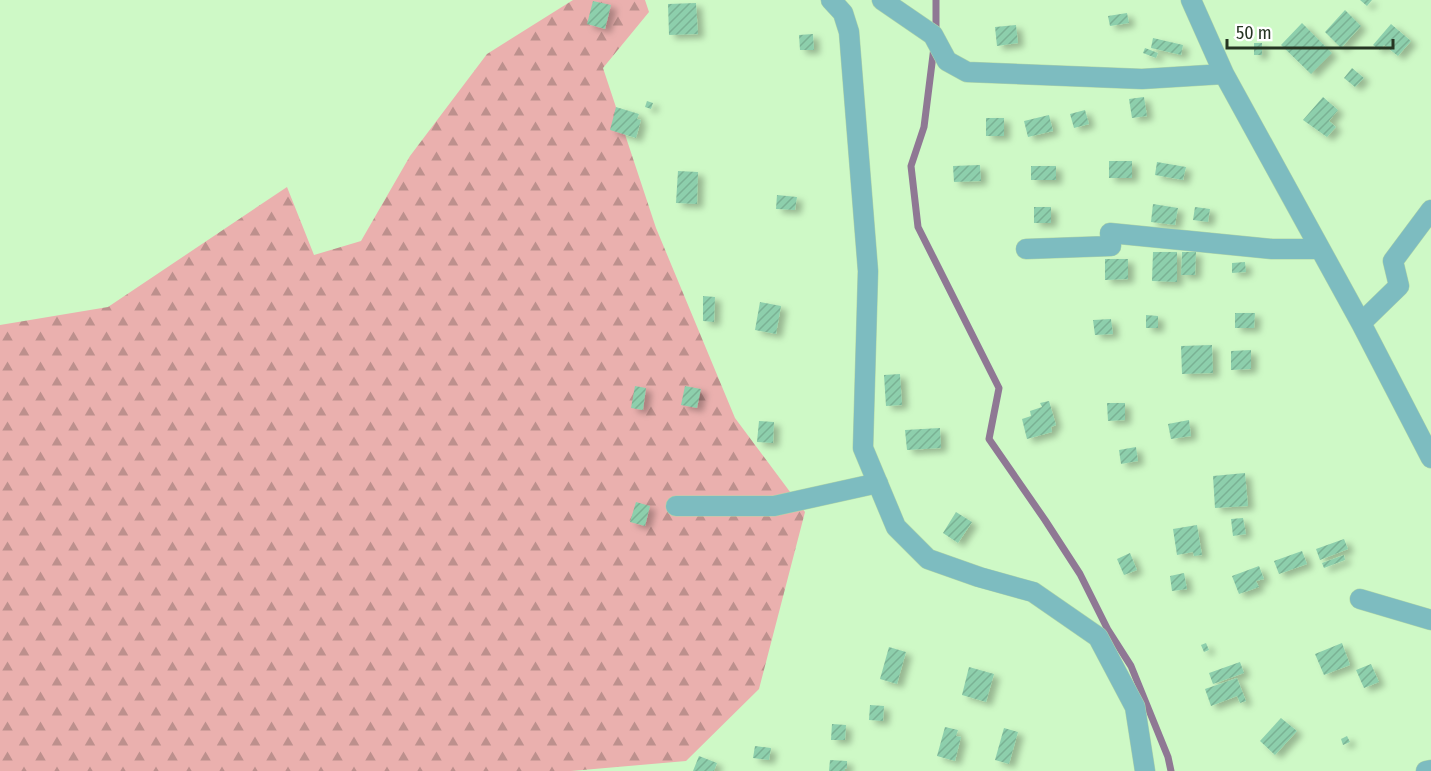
<svg xmlns="http://www.w3.org/2000/svg" width="1431" height="771" font-family="'Fira Sans Condensed',sans-serif">
<style>
.forest{fill:url(#forest-firs)}
.lines{fill:none;stroke-linecap:round;stroke-linejoin:round}
.stream{stroke:#8f7894;stroke-width:7}
.building{fill:url(#building-hatch);filter:url(#shadow)}
.minor-casing{stroke:#b0d6a8;stroke-width:21}
.minor{stroke:#7dbcc0;stroke-width:20}
</style>
<defs>
<pattern id="forest-firs" width="22" height="20" patternUnits="userSpaceOnUse" patternTransform="scale(1.5)"><rect width="22" height="20" fill="#eab0ae"/><path d="M5 1l3.5 6h-7zM16 11l3.5 6h-7z" fill="#bd908d"/></pattern>
<pattern id="building-hatch" width="6" height="6" patternUnits="userSpaceOnUse" patternTransform="scale(1.5)"><rect width="6" height="6" fill="#8dcfac"/><path d="M-1 1l2-2M0 6l6-6M5 7l2-2" fill="none" stroke="#7ab294"/></pattern>
<filter id="shadow"><feDropShadow dx="6" dy="4" stdDeviation="3" flood-color="#0004"/></filter>
</defs>
<rect width="100%" height="100%" fill="#cef9c6"/>
<!-- forest -->
<path class="forest" d="M573 0H645L649 12 603 68 656 228 735 418 805 512 759 689 686 761 571 771H0V325L108 307 287 187 314 255 361 241 410 156 487 54Z"/>
<g class="lines">
<!-- stream -->
<path class="stream" d="M936 33V0
M934 47 924 127 911 166 918 227 999 388 989 439 1045 520 1080 574 1108 630 1131 666 1168 757 1171 771"/>
</g>
<!-- building -->
<path class="building" d="M1360 0H1372L1367 6Z
M593 1 611 5 605 29 587 24Z
M696 3 698 34 669 35 668 4Z
M1345 10 1361 26 1341 48 1325 32Z
M1127 13 1129 23 1110 26 1108 16Z
M1302 23 1332 53 1311 74 1281 45Z
M1391 24 1411 41 1398 56 1384 45 1380 50 1373 45Z
M1016 25 1018 43 997 46 995 27Z
M813 34 814 50H800L799 35Z
M1153 38 1183 45 1181 55 1151 48Z
M1254 43H1262V55H1254Z
M1145 48 1158 53 1156 58 1143 53Z
M1352 68 1364 78 1355 87 1344 78Z
M1144 97 1147 116 1132 118 1129 99Z
M1323 97 1338 110 1329 121 1336 127 1327 137 1303 120Z
M647 101 653 103 651 109 645 107Z
M616 107 639 114 637 119 641 120 636 138 610 130Z
M1085 110 1089 124 1074 128 1070 114Z
M1049 115 1053 131 1028 137 1024 121Z
M986 118H1004V136H986Z
M1109 161H1132V178H1109Z
M1157 162 1186 167 1183 180 1155 175Z
M980 165 981 181 954 182 953 166Z
M1031 166H1056V180H1031Z
M678 171 698 172 697 204 676 203Z
M777 195 797 197 795 210 776 209Z
M1153 204 1178 208 1175 225 1151 222Z
M1034 207H1051V223H1034Z
M1195 207 1210 209 1208 222 1193 220Z
M1153 252H1177V282L1152 281Z
M1182 252H1196L1195 275H1181Z
M1105 259H1128V279L1105 280Z
M1245 262 1246 272 1232 273V263Z
M703 296 715 297 714 322 703 321Z
M760 302 781 306 776 334 755 330Z
M1235 313H1255L1254 328H1235Z
M1146 315 1158 316V328H1146Z
M1111 319 1113 334 1095 335 1093 320Z
M1212 345 1213 373 1182 374 1181 346Z
M1251 350V369L1231 370V351Z
M900 374 902 405 886 406 884 375Z
M635 386 646 388 643 410 631 408Z
M685 386 701 389 697 408 681 405Z
M1049 401 1056 425 1051 427 1052 432 1027 439 1022 419 1031 416 1030 411 1042 407 1040 403Z
M1107 403H1125V420L1108 421Z
M1189 420 1191 436 1171 439 1168 424Z
M759 421 774 422 773 443 757 442Z
M940 428 941 448 907 450 905 430Z
M1136 447 1138 461 1121 464 1119 450Z
M1245 473 1248 506 1215 508 1213 476Z
M636 502 650 506 645 526 630 522Z
M956 512 972 522 958 543 943 533Z
M1243 518 1246 534 1233 536 1231 519Z
M1197 525 1202 555 1194 556 1193 552 1177 555 1173 529Z
M1344 539 1348 549 1320 560 1316 549Z
M1302 551 1307 564 1279 574 1274 561Z
M1130 553 1137 570 1124 575 1117 559Z
M1344 555 1345 560 1324 568 1322 563Z
M1259 566 1264 579 1256 581 1259 587 1239 594 1232 576Z
M1184 573 1187 589 1172 591 1170 576Z
M1206 643 1209 650 1204 652 1201 645Z
M1342 643 1350 665 1324 675 1315 654Z
M889 647 906 652 897 684 880 679Z
M1240 662 1244 673 1213 684 1209 673Z
M1371 664 1379 682 1364 688 1356 670Z
M969 667 994 674 986 702 962 695Z
M1237 678 1246 701 1240 703 1237 696 1211 706 1205 689Z
M870 705 884 706 883 721 869 720Z
M1281 718 1297 731 1275 755 1260 741Z
M832 724 846 725 845 740H831Z
M945 727 958 730 956 736 961 737 955 761 937 756Z
M1004 728 1018 732 1009 764 995 760Z
M1347 736 1350 742 1343 745 1341 739Z
M755 746 771 748 769 760 753 758Z
M699 756 717 763 714 771H693Z
M830 760 847 761V769L845 768V771H829Z"/>
<g class="lines">
<!-- minor casing -->
<g class="minor-casing">
<path id="minor" d="M831 0 843 13 849 32 868 271 863 448 896 527 928 559 979 577 1033 592 1098 637 1135 707 1145 771
M882 0 933 35 947 61 967 72 1142 79 1224 74
M1191 0 1224 74 1361 323 1431 458
M1026 249 1111 246 1110 233 1272 249H1319
M1361 323 1399 286 1393 261 1431 210
M676 506H774L878 483
M1360 599 1431 620
M1426 771 1431 770"/>
</g>
<!-- minor -->
<use href="#minor" class="minor"/>
</g>
<!-- scale -->
<path d="M1227 39v9h166v-9" fill="none" stroke="#253522" stroke-width="3"/>
<text x="1236" y="39" font-size="18" fill="#253522" stroke="#ffffff" stroke-width="4.5" paint-order="stroke">50 m</text>
</svg>
